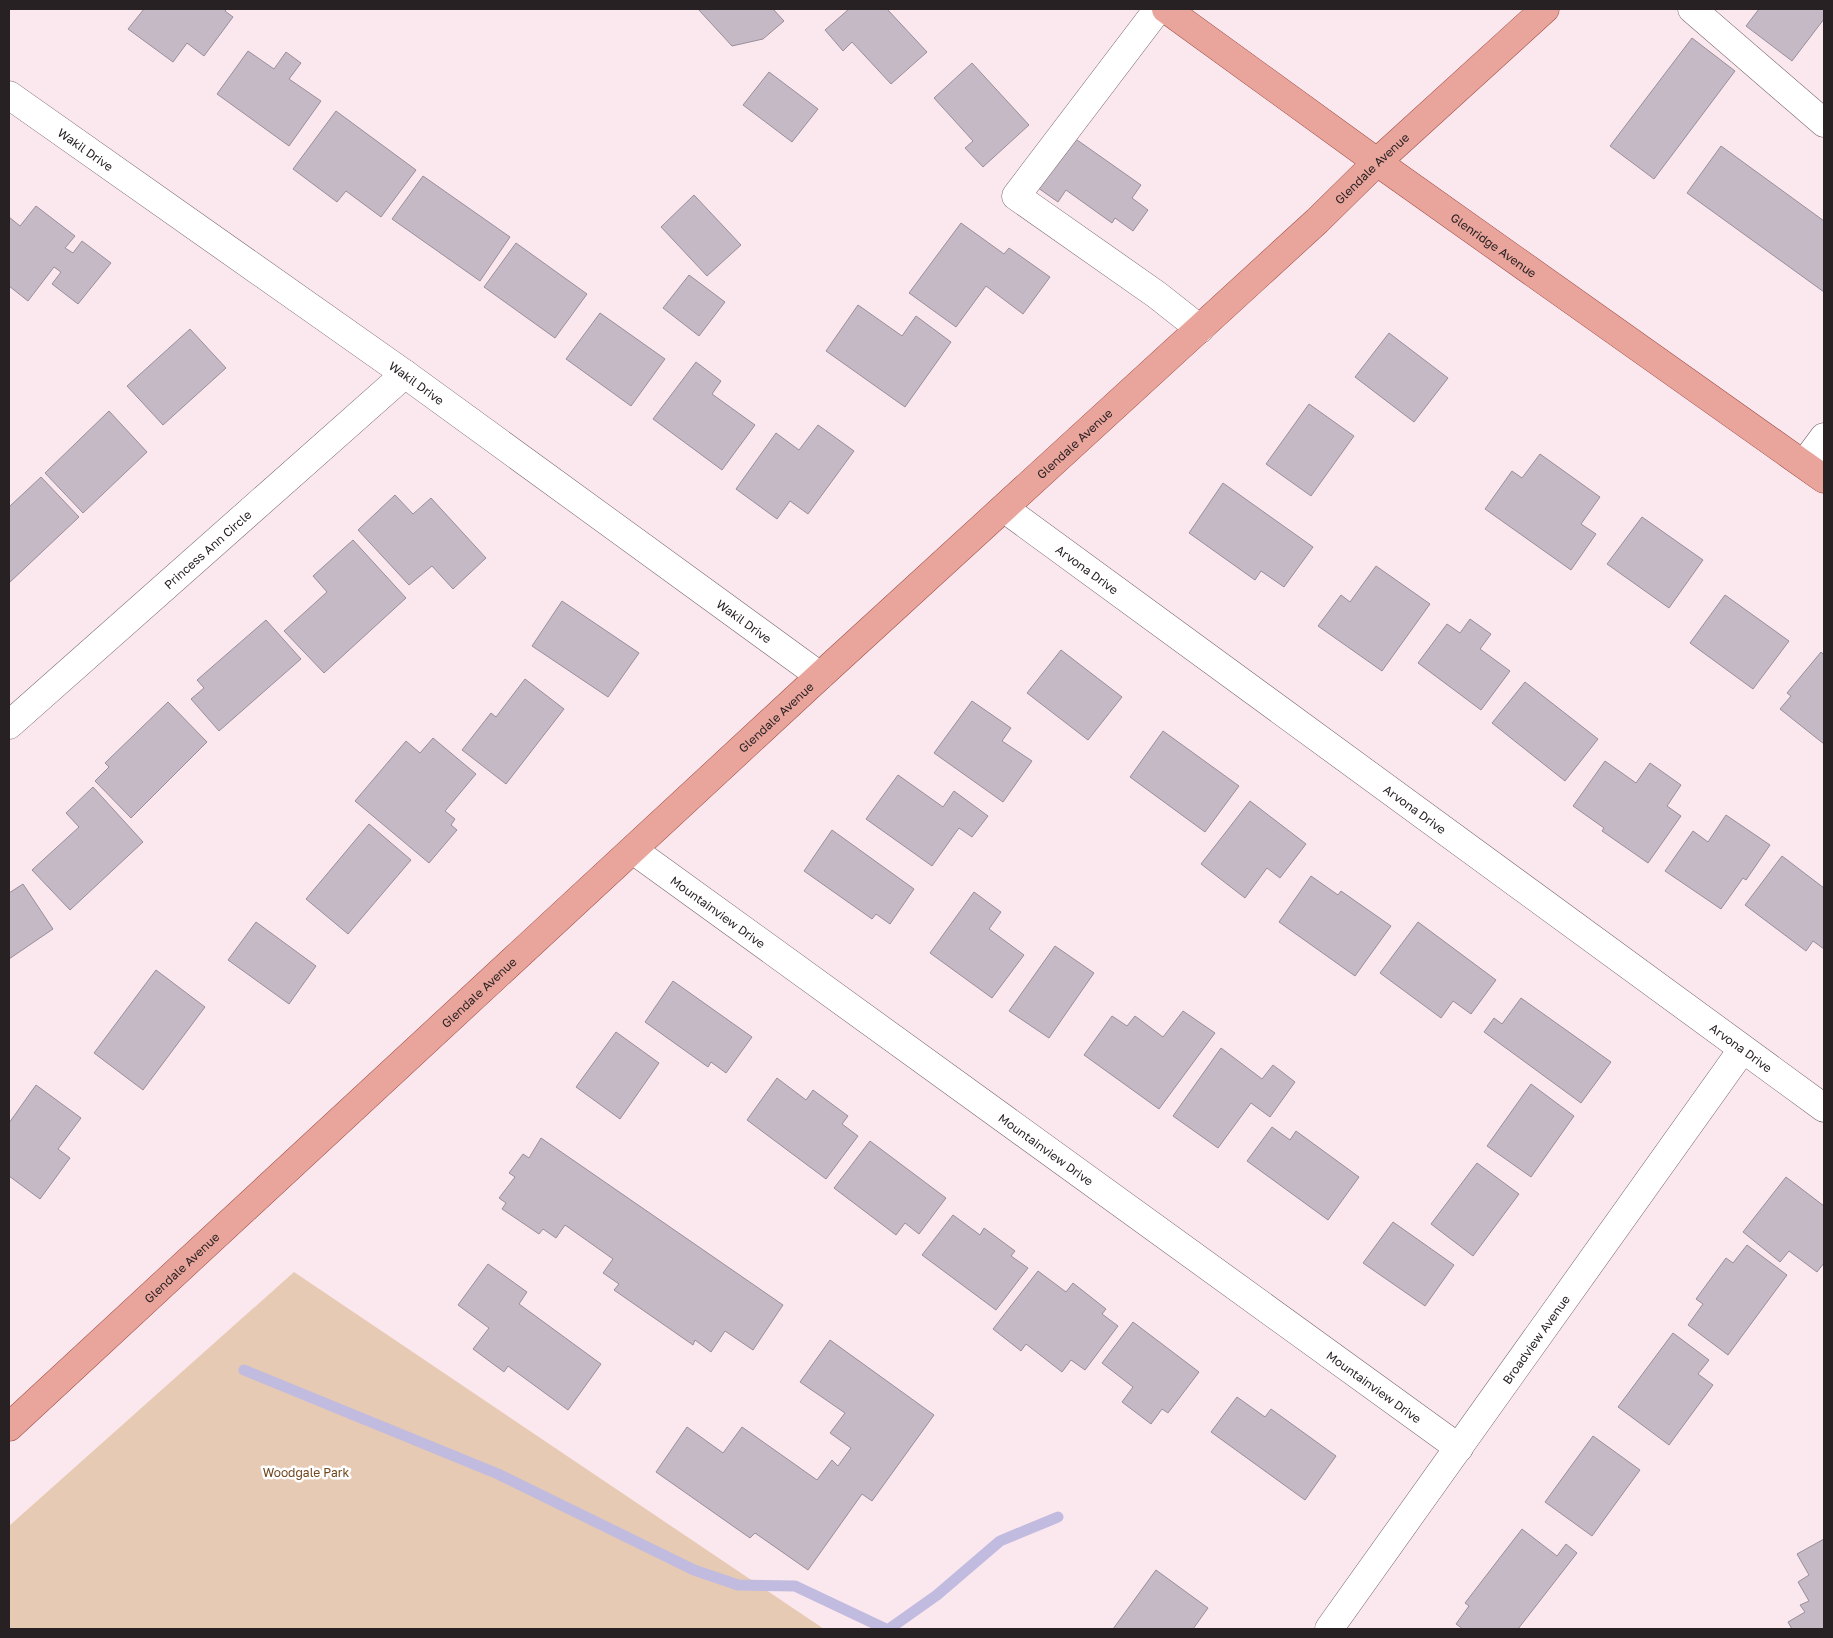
<svg xmlns="http://www.w3.org/2000/svg" width="1833" height="1638" font-family="'Golos Text',sans-serif">
<style>
.green{fill:#e7cab3}
.lines{fill:none;stroke-linecap:round;stroke-linejoin:round}
.stream{stroke:#c0bbdf;stroke-width:11}
.building{fill:#c5b9c5;stroke:#998e9a}
.minor-casing{stroke:#78676d;stroke-width:29}
.major-casing{stroke:#9c4e46;stroke-width:29}
.minor{stroke:#fff;stroke-width:28}
.major{stroke:#e9a49b;stroke-width:28}
.labels{text-anchor:middle;dominant-baseline:central;stroke-width:5;stroke-linejoin:round;paint-order:stroke}
.street-label{font-size:12px;fill:#282123;stroke:#fff}
.park-label{font-size:12px;fill:#70461e;stroke:#fff}
</style>
<rect width="100%" height="100%" fill="#fbe8ee"/>
<!-- green -->
<path class="green" d="M294 1272 824 1629H9V1526Z"/>
<g class="lines">
<!-- stream -->
<path class="stream" d="M244 1370 498 1474 694 1570 738 1585 795 1586 886 1629
M889 1629 937 1595 1000 1541 1058 1517"/>
</g>
<!-- building -->
<path class="building" d="M144 9H227L225 11 233 17 204 56 187 43 173 62 128 29Z
M698 9H773L784 21 763 39 732 46Z
M849 9H887L927 52 891 84 852 42 843 51 825 30Z
M1759 9H1824V19L1792 61 1746 26Z
M1692 38 1735 71 1654 179 1610 146Z
M248 51 274 69 286 52 301 63 289 79 321 101 289 146 217 94Z
M972 63 1029 125 983 167 965 148 973 141 934 98Z
M769 72 818 109 792 142 743 105Z
M336 111 416 170 381 217 346 191 337 202 293 169Z
M1070 135 1141 185 1132 198 1148 210 1133 231 1115 218 1112 223 1066 190 1058 202 1034 185Z
M1721 146 1824 221V292L1687 193Z
M423 176 510 237 480 281 392 219Z
M694 195 741 245 707 276 661 227Z
M36 206 75 236 65 248 73 253 82 241 111 263 78 304 52 284 61 272 54 267 28 301 9 286V217L20 226Z
M961 223 1004 254 1009 248 1050 277 1023 314 986 286 956 327 909 293Z
M516 243 587 294 555 338 484 287Z
M689 275 725 302 699 336 663 308Z
M858 305 902 336 916 316 951 342 905 407 826 351Z
M600 313 665 359 631 406 566 359Z
M190 329 226 368 163 425 127 386Z
M1389 333 1448 378 1414 422 1355 377Z
M696 362 721 381 712 394 755 425 722 470 653 419Z
M1309 404 1354 436 1311 496 1266 464Z
M109 411 147 452 83 513 45 473Z
M818 425 854 451 808 514 790 501 777 519 736 489 776 433 799 450Z
M1540 454 1600 497 1581 524 1596 534 1571 570 1485 509 1512 471 1522 478Z
M41 477 79 517 9 583V507Z
M1223 483 1313 547 1284 587 1261 571 1255 580 1189 533Z
M395 495 413 514 431 498 486 558 453 589 432 566 409 585 358 530Z
M1642 517 1703 560 1669 608 1607 564Z
M353 540 406 598 324 673 284 631 327 592 313 576Z
M1376 566 1430 604 1382 671 1318 626 1341 595 1350 602Z
M1725 595 1789 641 1753 689 1690 643Z
M562 601 639 653 608 697 532 646Z
M1470 619 1491 634 1480 649 1510 671 1481 710 1418 663 1447 624 1460 633Z
M266 620 301 659 219 731 191 699 204 688 197 680Z
M1061 650 1122 697 1088 740 1027 693Z
M1821 652 1824 655V744L1780 709 1791 696 1787 693Z
M525 679 564 709 506 784 462 750 491 713 496 717Z
M1525 682 1598 739 1565 781 1492 723Z
M972 701 1011 728 1002 741 1032 761 1003 802 934 753Z
M168 702 207 742 131 818 95 781 109 767 105 763Z
M1163 731 1239 786 1205 832 1130 777Z
M433 738 476 774 445 811 455 819 451 825 457 830 429 863 355 801 406 741 420 753Z
M1605 761 1636 783 1650 763 1681 785 1667 806 1681 816 1648 863 1602 831 1604 828 1573 806Z
M898 775 943 807 954 791 988 816 972 837 959 828 932 866 866 819Z
M93 787 143 842 70 910 32 870 79 827 66 813Z
M1250 801 1306 844 1280 878 1267 868 1245 898 1201 864Z
M1726 815 1770 845 1746 880 1743 878 1721 909 1665 871 1693 831 1708 842Z
M369 824 411 860 348 934 306 899Z
M832 830 914 889 890 924 876 914 872 919 804 871Z
M1782 856 1824 888V949L1813 941 1806 951 1745 905Z
M1311 876 1338 895 1341 891 1391 926 1355 976 1279 922Z
M23 884 53 929 9 959V893Z
M974 892 1001 912 989 929 1024 955 992 998 930 953Z
M256 922 316 966 289 1004 228 960Z
M1418 922 1496 980 1471 1014 1453 1001 1441 1018 1380 973Z
M1055 946 1094 973 1049 1038 1009 1011Z
M156 970 205 1007 143 1090 94 1053Z
M673 981 752 1037 726 1073 711 1062 708 1067 645 1022Z
M1521 998 1611 1062 1581 1103 1484 1032 1494 1018 1502 1024Z
M1183 1011 1215 1033 1159 1109 1084 1055 1112 1016 1127 1026 1135 1016 1163 1037Z
M616 1032 659 1063 620 1119 576 1087Z
M1221 1048 1262 1079 1273 1065 1295 1082 1270 1117 1251 1103 1218 1148 1173 1116Z
M777 1078 806 1100 813 1090 848 1116 842 1124 858 1136 826 1179 747 1120Z
M1531 1084 1574 1116 1531 1177 1487 1146Z
M36 1085 81 1118 58 1149 70 1158 40 1199 9 1176V1123Z
M1272 1127 1290 1140 1296 1131 1359 1177 1328 1220 1247 1161Z
M541 1138 783 1305 753 1350 725 1331 711 1352 695 1340 693 1345 614 1290 619 1284 603 1273 613 1259 565 1225 556 1238 543 1229 539 1234 502 1209 506 1203 499 1198 515 1177 509 1173 523 1154 529 1158Z
M870 1141 946 1198 919 1234 905 1223 896 1235 834 1188Z
M1477 1163 1519 1194 1473 1256 1431 1224Z
M1786 1177 1824 1206V1263L1817 1272 1789 1251 1780 1262 1743 1232Z
M953 1215 980 1235 984 1228 1015 1251 1011 1256 1028 1268 996 1310 922 1255Z
M1393 1222 1454 1265 1425 1306 1363 1263Z
M1747 1245 1787 1275 1728 1355 1688 1325 1703 1304 1696 1299 1726 1258 1733 1263Z
M488 1264 527 1292 519 1304 601 1364 568 1410 508 1366 504 1372 473 1349 489 1328 458 1305Z
M1038 1271 1066 1292 1073 1283 1106 1309 1102 1314 1118 1326 1085 1370 1071 1360 1062 1372 1026 1344 1021 1351 993 1329Z
M1133 1322 1199 1372 1168 1413 1162 1409 1151 1424 1122 1402 1133 1387 1102 1363Z
M1673 1333 1709 1360 1698 1374 1713 1385 1669 1445 1618 1407Z
M830 1340 934 1415 872 1501 862 1494 808 1570 755 1533 750 1538 656 1472 687 1427 723 1453 742 1427 817 1480 832 1460 838 1466 851 1448 830 1433 845 1413 800 1382Z
M1237 1397 1265 1417 1271 1409 1336 1456 1305 1500 1211 1432Z
M1593 1436 1640 1470 1592 1536 1545 1502Z
M1522 1529 1557 1556 1566 1544 1577 1553 1518 1629H1463L1456 1624 1469 1606 1465 1603Z
M1824 1539V1629H1792L1788 1622 1805 1612 1800 1605 1809 1601 1798 1582 1809 1575 1797 1554Z
M1156 1570 1208 1608 1193 1629H1113Z"/>
<g class="lines">
<!-- minor casing -->
<g class="minor-casing">
<g id="minor">
<path d="M1158 9 1016 196 1157 295 1200 329"/>
<path d="M1692 9 1824 123"/>
<path id="s1" d="M9 95 405 374 820 676"/>
<path d="M1804 464 1824 437"/>
<path id="s2" d="M1005 509 1824 1108"/>
<path id="s3" d="M9 725 405 374"/>
<path id="s4" d="M633 850 1459 1448"/>
<path id="s5" d="M1329 1629 1742 1050"/>
</g>
</g>
<!-- major casing -->
<g class="major-casing">
<g id="major">
<path id="s6" d="M1166 9 1377 162 1824 479"/>
<path id="s7" d="M9 1427 820 676 1317 221 1377 162 1545 9"/>
</g>
</g>
<!-- minor -->
<use href="#minor" class="minor"/>
<!-- major -->
<use href="#major" class="major"/>
</g>
<g class="labels">
<!-- street labels -->
<g class="street-label">
<text stroke="none"><textPath href="#s1" startOffset="94">Wakil Drive</textPath></text>
<text stroke="none"><textPath href="#s7" startOffset="1855">Glendale Avenue</textPath></text>
<text stroke="none"><textPath href="#s6" startOffset="404">Glenridge Avenue</textPath></text>
<text stroke="none"><textPath href="#s1" startOffset="499">Wakil Drive</textPath></text>
<text stroke="none"><textPath href="#s7" startOffset="1450">Glendale Avenue</textPath></text>
<text stroke="none"><textPath href="#s3" startOffset="265">Princess Ann Circle</textPath></text>
<text stroke="none"><textPath href="#s2" startOffset="102">Arvona Drive</textPath></text>
<text stroke="none"><textPath href="#s1" startOffset="904">Wakil Drive</textPath></text>
<text stroke="none"><textPath href="#s7" startOffset="1045">Glendale Avenue</textPath></text>
<text stroke="none"><textPath href="#s2" startOffset="508">Arvona Drive</textPath></text>
<text stroke="none"><textPath href="#s4" startOffset="105">Mountainview Drive</textPath></text>
<text stroke="none"><textPath href="#s7" startOffset="640">Glendale Avenue</textPath></text>
<text stroke="none"><textPath href="#s2" startOffset="912">Arvona Drive</textPath></text>
<text stroke="none"><textPath href="#s4" startOffset="510">Mountainview Drive</textPath></text>
<text stroke="none"><textPath href="#s7" startOffset="235">Glendale Avenue</textPath></text>
<text stroke="none"><textPath href="#s5" startOffset="356">Broadview Avenue</textPath></text>
<text stroke="none"><textPath href="#s4" startOffset="915">Mountainview Drive</textPath></text>
</g>
<!-- park labels -->
<g class="park-label">
<text x="306" y="1472">Woodgale Park</text>
</g>
</g>
<!-- border -->
<rect width="1833" height="1638" fill="none" stroke="#282123" stroke-width="20"/>
</svg>
